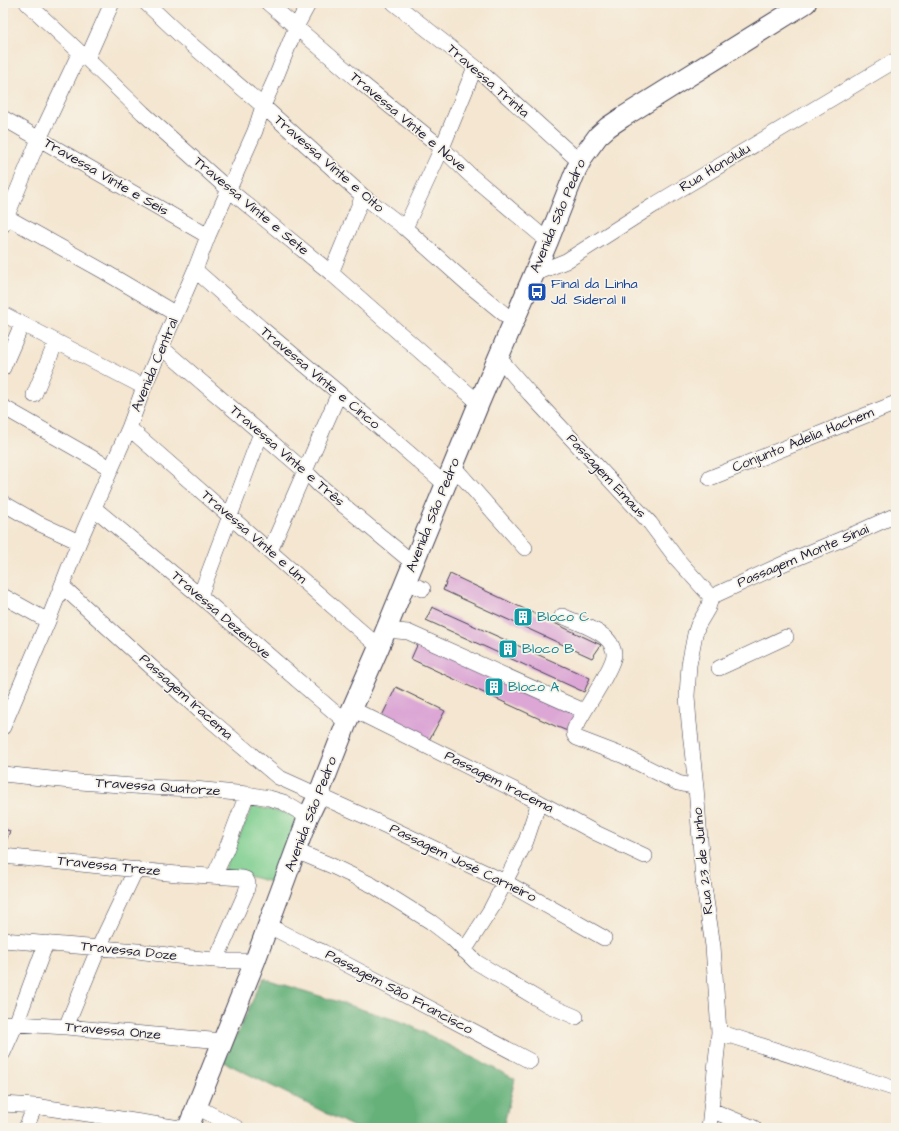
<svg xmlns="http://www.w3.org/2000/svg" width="899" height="1131" font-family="'Architects Daughter',sans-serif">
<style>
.green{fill:#7ece8f;stroke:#507865}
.forest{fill:#66b17a;stroke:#446a5a}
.building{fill:#dca7d5}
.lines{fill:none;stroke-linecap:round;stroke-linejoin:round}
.minor-casing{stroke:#423f51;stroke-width:16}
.major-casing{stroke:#423f51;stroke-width:22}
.minor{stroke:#fff;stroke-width:15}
.major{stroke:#fff;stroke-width:20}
.labels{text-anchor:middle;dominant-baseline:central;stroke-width:3.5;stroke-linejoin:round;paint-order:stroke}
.street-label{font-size:14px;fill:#22223b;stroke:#f7f3e8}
.transit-label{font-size:14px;fill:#164399;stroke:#f7f3e8;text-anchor:start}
.culture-label{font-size:14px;fill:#0d838f;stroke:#f7f3e8;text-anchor:start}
</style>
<rect width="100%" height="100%" fill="#f7f3e8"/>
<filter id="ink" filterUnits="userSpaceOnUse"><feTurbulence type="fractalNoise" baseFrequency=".025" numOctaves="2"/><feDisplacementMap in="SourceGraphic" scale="8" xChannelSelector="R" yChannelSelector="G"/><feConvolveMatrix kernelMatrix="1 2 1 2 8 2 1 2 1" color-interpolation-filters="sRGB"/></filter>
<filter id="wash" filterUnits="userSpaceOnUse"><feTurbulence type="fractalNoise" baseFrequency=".012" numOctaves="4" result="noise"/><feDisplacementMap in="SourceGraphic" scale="16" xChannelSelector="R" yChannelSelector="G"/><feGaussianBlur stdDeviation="0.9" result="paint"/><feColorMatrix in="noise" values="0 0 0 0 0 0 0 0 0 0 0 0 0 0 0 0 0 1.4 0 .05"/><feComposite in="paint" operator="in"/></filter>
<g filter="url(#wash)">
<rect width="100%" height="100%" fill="#f4e6d0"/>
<!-- green -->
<path class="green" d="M253 806 302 817 275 883 224 870Z"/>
<!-- forest -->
<path class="forest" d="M263 978 405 1023 515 1079 503 1128H356L224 1062Z"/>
<g id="blocks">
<!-- building -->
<path class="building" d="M450 574 601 645 592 658 443 590Z
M432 607 590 678 584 692 426 620Z
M419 641 577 716 570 732 555 726 411 659Z
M396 687 445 711 429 740 381 718Z
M3 829 10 831 3 849Z"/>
</g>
</g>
<g filter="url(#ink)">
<use href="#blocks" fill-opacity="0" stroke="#423f51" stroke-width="1"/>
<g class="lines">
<!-- minor casing -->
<g class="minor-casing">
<path id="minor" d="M27 3 87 59 143 113 229 190 331 273 479 403
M146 3 179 34 263 106 363 196 405 228 469 285 514 322
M268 3 360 82 442 148 469 174 548 241
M394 3 475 67 580 162
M87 59 112 3
M3 118 208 236
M3 215 105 272 176 314
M3 225 39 139 80 52
M405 228 442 148 475 67
M195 270 261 328 339 393 445 484
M331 273 363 196
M534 274 566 261 596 242 654 205 896 60
M3 314 144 387
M162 348 305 471 319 485 413 563
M499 358 530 394 650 523 677 559 711 597
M3 368 22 324
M34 395 56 342
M3 407 110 468
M129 428 379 647
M453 466 525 548
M710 478 832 429 896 403
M3 503 38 523 79 542
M94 508 200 596 347 723
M270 551 339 393
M405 582 423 589
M62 586 200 711 278 777 393 829 505 882 604 938
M3 596 48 621
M200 596 261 433
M711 597 787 562 854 534 896 515
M562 616C574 621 600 630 608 640 611 643 614 650 614 654 614 666 587 706 580 719 578 723 573 728 574 733 574 736 575 736 577 738L624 756 678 783 696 787
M386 630 408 632 584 711
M719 668 786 637
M352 709 539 802 596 833 645 856
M3 727 48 621 79 542 129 428 144 387 195 270 208 236 255 131 263 106 276 77 296 27 309 3
M3 774 80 782 147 787 194 789 247 794 269 798 283 802 308 817
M296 851 330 865 372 885 431 922 452 938 476 962 548 1005 576 1017
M3 856 177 874 243 878 246 879 248 883 246 892 216 960
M214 876 226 850 247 794
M267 925 306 945 323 952 530 1061
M3 940C48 944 92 947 137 951 176 956 215 962 255 961
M464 951 491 909 526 841 539 802
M3 1023 66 1027 222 1041
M66 1027 99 947 136 869
M719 1032 896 1089
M3 1053 16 1024 46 943
M3 1104 35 1106 180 1128
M197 1107 237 1128
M711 1110 754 1128
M26 1128 35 1106
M709 1128 719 1032 713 946 703 880 696 787 689 722 687 696 689 665 695 634 698 625 708 608 711 597"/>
</g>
<!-- major casing -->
<g class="major-casing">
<path id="major" d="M188 1128 255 961 308 817 318 796 352 709 379 647 479 403 548 241 576 170 584 155 598 136 608 127 623 117 806 3"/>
</g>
<!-- minor -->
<use href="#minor" class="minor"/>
<!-- major -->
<use href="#major" class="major"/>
</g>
</g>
<!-- icons -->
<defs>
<g id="bus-square" transform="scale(1)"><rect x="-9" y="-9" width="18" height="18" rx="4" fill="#1a4fb4" stroke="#f7f3e8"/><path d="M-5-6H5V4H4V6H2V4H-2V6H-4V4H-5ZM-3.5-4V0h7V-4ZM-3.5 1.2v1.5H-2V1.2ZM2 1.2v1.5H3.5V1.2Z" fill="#fff"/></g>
<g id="building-square" transform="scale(1)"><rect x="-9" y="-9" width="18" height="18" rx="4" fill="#0f9aa8" stroke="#f7f3e8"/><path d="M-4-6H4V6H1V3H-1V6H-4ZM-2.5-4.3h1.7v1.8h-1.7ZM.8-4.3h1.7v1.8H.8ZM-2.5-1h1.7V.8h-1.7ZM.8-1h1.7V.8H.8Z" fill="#fff"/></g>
</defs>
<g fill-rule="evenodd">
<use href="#bus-square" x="537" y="292"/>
<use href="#building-square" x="523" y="617"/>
<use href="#building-square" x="508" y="649"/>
<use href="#building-square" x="494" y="687"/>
</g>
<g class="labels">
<!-- street labels -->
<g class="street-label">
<text transform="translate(488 81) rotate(41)">Travessa Trinta</text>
<text transform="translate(408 122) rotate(40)">Travessa Vinte e Nove</text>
<text transform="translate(329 164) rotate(41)">Travessa Vinte e Oito</text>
<text transform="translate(715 168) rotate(-31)">Rua Honolulu</text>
<text transform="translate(106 177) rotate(30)">Travessa Vinte e Seis</text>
<text transform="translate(251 206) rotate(40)">Travessa Vinte e Sete</text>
<text transform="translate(558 216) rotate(-67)">Avenida São Pedro</text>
<text transform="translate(155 365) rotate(-67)">Avenida Central</text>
<text transform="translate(320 378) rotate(40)">Travessa Vinte e Cinco</text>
<text transform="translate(803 440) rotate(-22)">Conjunto Adelia Hachem</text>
<text transform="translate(287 456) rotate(41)">Travessa Vinte e Três</text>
<text transform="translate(606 476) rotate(47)">Passagem Emaus</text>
<text transform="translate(433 515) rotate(-68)">Avenida São Pedro</text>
<text transform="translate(254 537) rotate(41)">Travessa Vinte e Um</text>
<text transform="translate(803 556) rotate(-23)">Passagem Monte Sinai</text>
<text transform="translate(221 615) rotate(41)">Travessa Dezenove</text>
<text transform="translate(186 697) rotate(42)">Passagem Iracema</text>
<text transform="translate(499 782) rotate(27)">Passagem Iracema</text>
<text transform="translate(158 787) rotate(4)">Travessa Quatorze</text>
<text transform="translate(311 814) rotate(-69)">Avenida São Pedro</text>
<text transform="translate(703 861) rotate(-96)">Rua 23 de Junho</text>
<text transform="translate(463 863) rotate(26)">Passagem José Carneiro</text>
<text transform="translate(109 866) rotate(6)">Travessa Treze</text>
<text transform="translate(129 951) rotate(6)">Travessa Doze</text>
<text transform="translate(399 992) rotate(28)">Passagem São Francisco</text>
<text transform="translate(113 1031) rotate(5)">Travessa Onze</text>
</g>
<!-- transit labels -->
<g class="transit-label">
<text x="551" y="284">Final da Linha<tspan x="551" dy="16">Jd. Sideral II</tspan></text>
</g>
<!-- culture labels -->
<g class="culture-label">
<text x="537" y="617">Bloco C</text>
<text x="522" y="649">Bloco B</text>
<text x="508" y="687">Bloco A</text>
</g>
</g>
<!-- margin -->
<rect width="899" height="1131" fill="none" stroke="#f7f3e8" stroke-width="16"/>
</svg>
